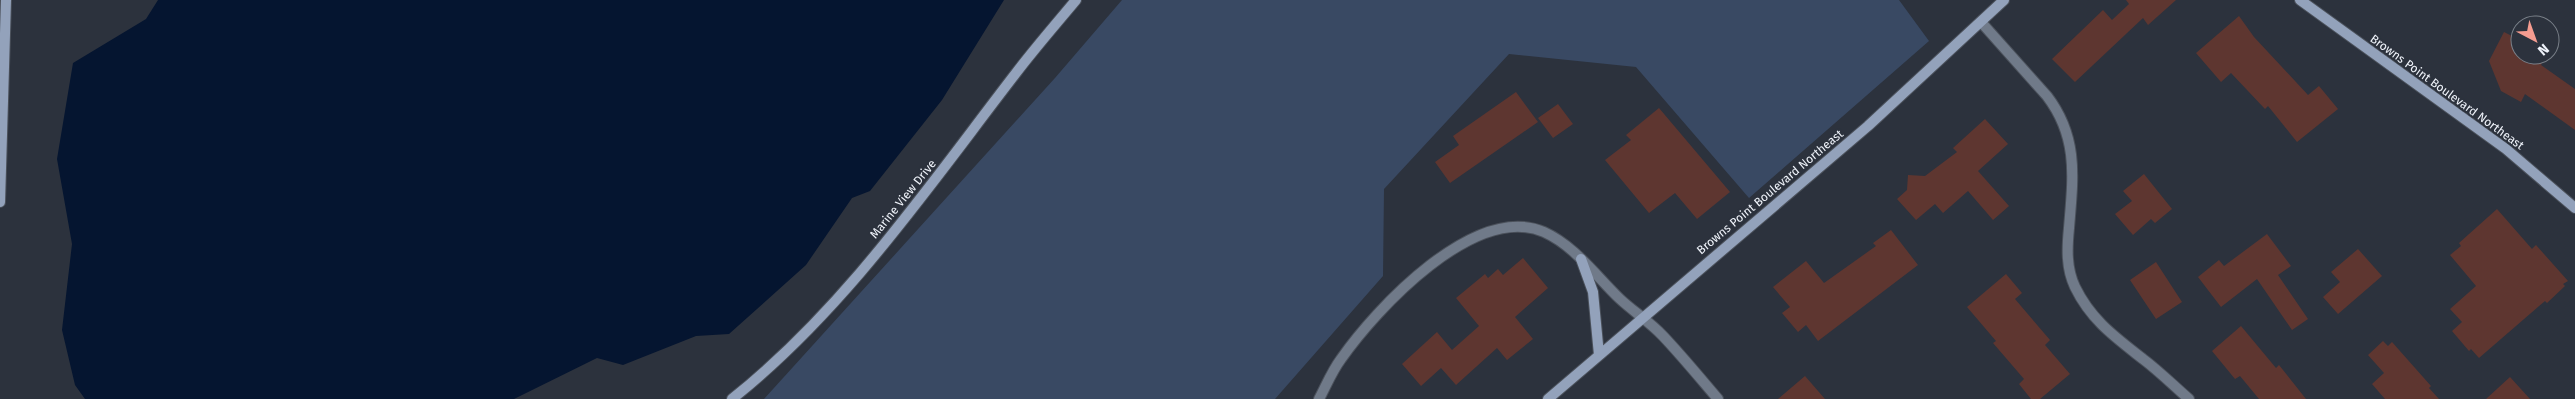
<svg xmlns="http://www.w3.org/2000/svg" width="2575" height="399" font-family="'Fira Sans',sans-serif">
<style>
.green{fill:#394963}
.water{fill:#051530}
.building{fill:#5e3630}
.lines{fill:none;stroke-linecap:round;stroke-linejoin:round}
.street-casing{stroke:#4b515b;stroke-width:12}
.secondary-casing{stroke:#4b515b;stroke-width:12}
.street{stroke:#707a89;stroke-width:10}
.secondary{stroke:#93a2bb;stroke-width:10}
.labels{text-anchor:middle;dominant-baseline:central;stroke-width:4;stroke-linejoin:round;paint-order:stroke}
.street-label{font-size:12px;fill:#f0f4fb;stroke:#2c323d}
</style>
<rect width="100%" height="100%" fill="#2c323d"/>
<!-- green -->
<path class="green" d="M1122 0H1899L1929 41 1749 198 1636 67 1509 54 1384 189 1383 276 1275 399H764L1055 78Z"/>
<!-- water -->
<path class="water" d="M158 0H1004L942 100 870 191 852 198 806 265 729 334 696 336 623 365 597 358 514 399H85L75 385 62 330 72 244 57 159 73 63 146 19Z"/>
<!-- building -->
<path class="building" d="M2126 0H2176L2148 25 2143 18 2075 82 2052 59 2103 10 2112 20 2129 4Z
M2239 16 2254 37 2308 95 2319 86 2338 109 2297 142 2268 106 2265 109 2231 73 2221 82 2196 53Z
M2504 32 2520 40V55H2546L2541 65 2575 89V130L2525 94 2521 102 2501 91 2489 61Z
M1516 92 1538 122 1450 183 1435 162 1459 145 1453 136Z
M1558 104 1573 124 1553 138 1538 118Z
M1659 108 1730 192 1697 219 1675 193 1649 213 1605 160 1631 140 1626 135Z
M1985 119 2008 144 1978 171 2009 206 1993 220 1968 191 1943 213 1935 204 1916 220 1897 199 1907 190 1908 175 1925 176 1957 152 1953 148Z
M2144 174 2172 209 2155 223 2151 219 2133 235 2115 214 2132 201 2123 191Z
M2497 209 2532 249 2536 245 2568 281 2563 284 2565 286 2547 303 2545 301 2479 358 2471 349 2469 351 2452 331 2462 322 2450 309 2476 286 2450 255 2461 246 2459 243Z
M1891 230 1918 265 1818 341 1806 325 1798 332 1782 313 1790 307 1773 287 1806 261 1824 283 1876 246 1873 243Z
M2267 234 2291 266 2278 275 2308 319 2292 330 2257 279 2221 307 2198 277 2219 260 2224 266Z
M2358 249 2382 276 2338 314 2323 297 2340 282 2331 272Z
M1523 258 1548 288 1515 317 1533 339 1507 360 1497 348 1456 385 1441 368 1421 386 1402 364 1437 332 1452 350 1479 326 1456 298 1485 274 1488 278 1498 269 1503 275Z
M2156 262 2182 302 2156 319 2130 280Z
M2006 274 2022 293 2015 299 2050 340 2045 345 2070 374 2040 399H2031L2019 384 2024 379 1993 343 1996 341 1967 307Z
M2241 326 2276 368 2279 365 2306 399H2259L2240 376 2235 379 2212 351Z
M2383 341 2388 346 2392 342 2431 386 2429 388 2439 399H2385L2372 384 2384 373 2368 355Z
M1805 376 1825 399H1778Z
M2510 377 2530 399H2486Z"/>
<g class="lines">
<!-- street casing -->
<g class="street-casing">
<path id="street" d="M1981 22 2047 96C2079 138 2073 178 2069 228 2067 248 2066 268 2075 287 2091 320 2115 337 2143 359 2159 371 2174 386 2189 399
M1319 399C1326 386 1332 371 1341 359 1376 309 1475 202 1544 232 1575 246 1596 276 1620 299 1634 312 1650 322 1663 336 1682 356 1700 378 1718 399"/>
</g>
<!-- secondary casing -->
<g class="secondary-casing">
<path id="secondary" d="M2300 0 2506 149 2575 208
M0 202 6 0
M1581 259 1593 292 1599 355
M732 399C845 309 928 187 1016 73 1035 48 1056 24 1076 0
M1548 399 1868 126 2004 0"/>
</g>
<!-- street -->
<use href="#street" class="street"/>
<!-- secondary -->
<use href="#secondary" class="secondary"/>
</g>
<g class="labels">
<!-- street labels -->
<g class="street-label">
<text transform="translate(2447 92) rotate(36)">Browns Point Boulevard Northeast</text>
<text transform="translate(1770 192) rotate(-40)">Browns Point Boulevard Northeast</text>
<text transform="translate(903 199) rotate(-51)">Marine View Drive</text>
</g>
</g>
<!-- north arrow -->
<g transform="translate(2535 40) rotate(139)"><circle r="24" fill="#2c323d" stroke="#7a8089"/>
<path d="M0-4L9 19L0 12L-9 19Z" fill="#f59c90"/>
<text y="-8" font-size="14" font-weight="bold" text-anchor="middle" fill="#f0f4fb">N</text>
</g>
</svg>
